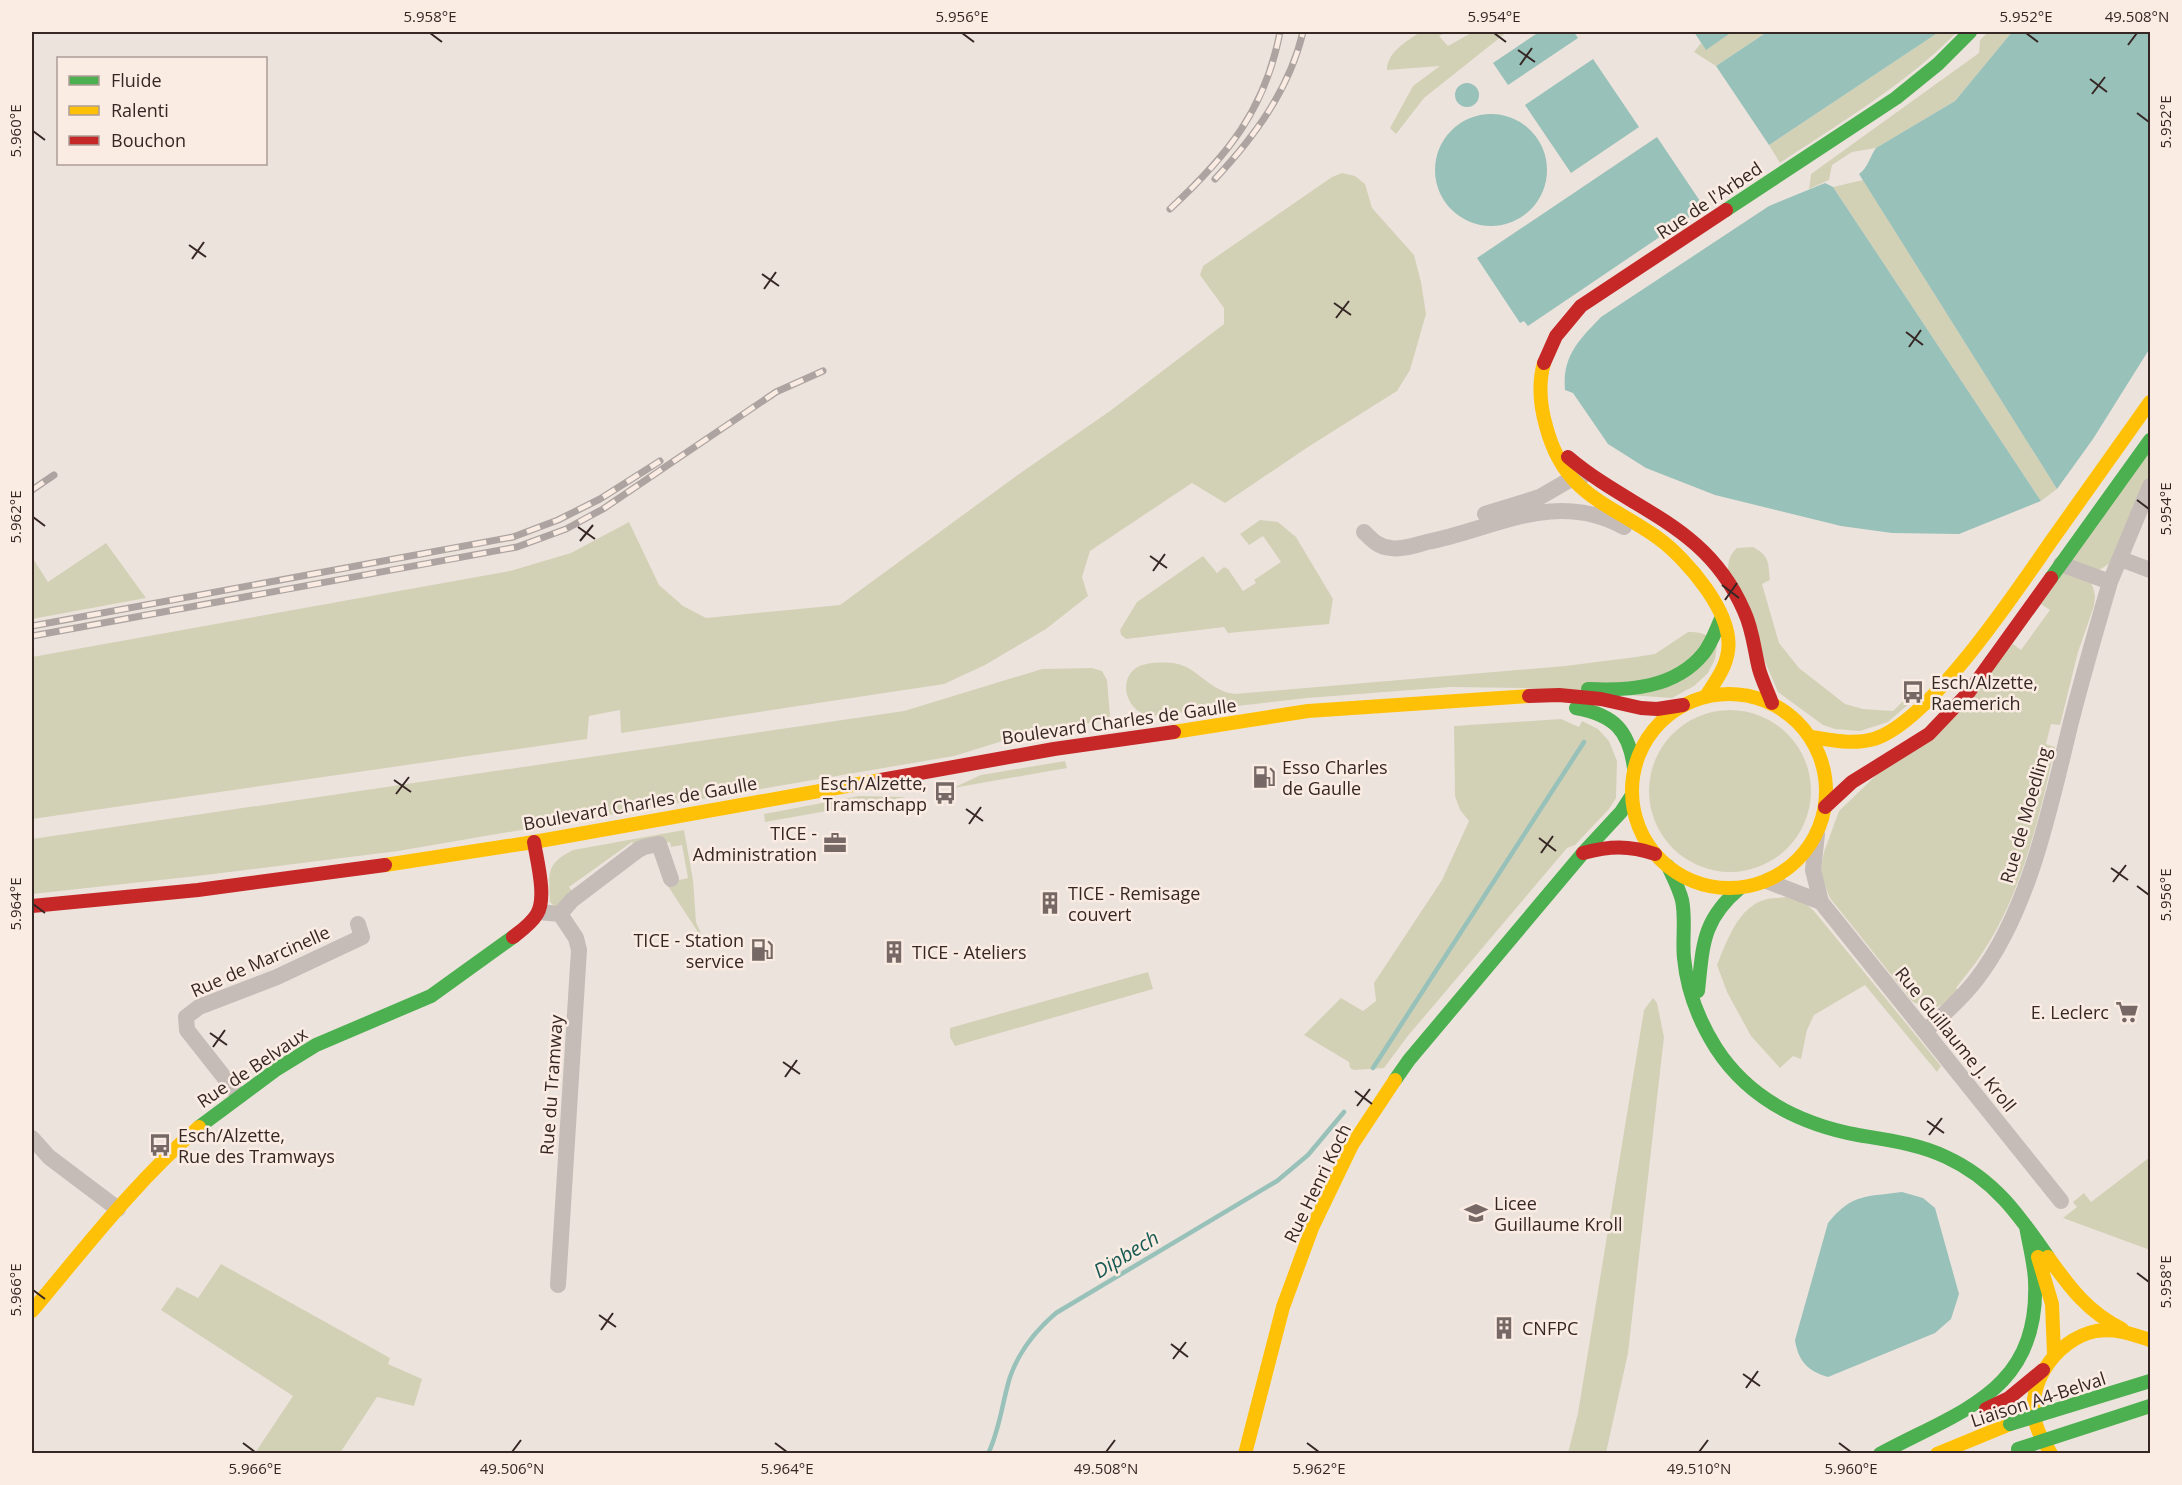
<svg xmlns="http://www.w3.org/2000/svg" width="2182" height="1485" font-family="'Open Sans',sans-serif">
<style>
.green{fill:#d2d1b6}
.water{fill:#98c1b9}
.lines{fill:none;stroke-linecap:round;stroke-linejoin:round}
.stream{stroke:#98c1b9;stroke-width:4.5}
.street{stroke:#c5bbb7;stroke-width:16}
.fast{stroke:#4caf50;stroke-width:14}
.slow{stroke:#ffc107;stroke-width:14}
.jam{stroke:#c62828;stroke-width:14}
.rail-casing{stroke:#ada4a1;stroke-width:7}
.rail{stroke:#faece3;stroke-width:4.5;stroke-dasharray:14;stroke-linecap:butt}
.fast-bridge{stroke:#4caf50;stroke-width:14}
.ticks{fill:none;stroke:#362725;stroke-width:2}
.labels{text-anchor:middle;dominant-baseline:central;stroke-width:5;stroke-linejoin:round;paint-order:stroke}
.street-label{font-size:18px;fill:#362725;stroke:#faece3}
.poi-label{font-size:18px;fill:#362725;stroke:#faece3;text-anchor:start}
.water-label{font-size:20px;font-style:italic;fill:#185a53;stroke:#faece3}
.neatline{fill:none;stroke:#362725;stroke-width:2}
.ticks-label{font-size:15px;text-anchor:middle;fill:#362725}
</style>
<rect width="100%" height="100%" fill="#ede3dd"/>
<!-- green -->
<path class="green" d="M1420 32H1447L1439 36 1448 46 1473 32H1507L1424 98 1396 134 1390 128 1413 86 1440 66 1387 70C1387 52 1406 42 1420 32Z
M1732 32H1767L1716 66 1694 52 1701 43 1706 49Z
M1939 32H1957C1906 84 1841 122 1780 163L1769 145Z
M1988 32H2012L1955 101 1876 148 1852 152 1832 165 1829 180 1809 189 1811 174 1979 53 1980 40Z
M1342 173 1355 176 1365 184 1372 208 1414 255 1421 282 1426 314 1410 370 1397 391 1308 447 1225 503 1192 483 1090 551 1082 577 1088 596 1046 629 985 665 944 684 621 733 620 710 589 716 587 739 32 819V657L510 571 571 553 629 522 659 585 683 606 706 618 840 605 1019 474 1110 411 1224 324V308L1200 275 1203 266 1332 177Z
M1863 180 2057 489 2041 501 1833 187Z
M2150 451V473L2116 557C2108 567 2097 569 2088 578L2093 587 2095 596 2094 606 2078 652 2060 725 2051 724 2046 744 2055 747C2040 815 2021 897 1981 955 1974 966 1964 977 1956 988L1959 991C1941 1007 1934 1014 1912 1001L1830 898 1822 878 1821 867 1824 852 1839 811 2013 644 2021 650 2050 610 2041 604Z
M1260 520 1278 522 1296 537 1333 599 1329 624 1228 633 1224 627 1126 639 1121 635 1120 630 1137 602 1203 556 1217 573 1224 567 1228 569 1243 591 1256 583 1254 580 1281 562 1263 536 1249 545 1240 534Z
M106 543 146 598 32 619V557L48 582Z
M1753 547C1770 556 1768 562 1770 580L1762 584 1779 643 1799 668 1845 704 1863 709 1893 711 1914 690 1919 695 1888 722 1860 731 1835 729 1823 725 1778 692 1728 575C1728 563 1728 556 1737 548Z
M1688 632C1701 632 1710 634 1717 645L1715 659 1708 673 1694 686 1672 698 1524 688 1450 687 1307 698 1151 716C1127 713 1117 681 1136 668 1144 662 1163 662 1173 663 1194 666 1203 682 1221 690 1224 692 1230 693 1234 694L1565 666 1636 657 1655 654Z
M1092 668 1102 671 1107 680 1110 716 1107 720 1022 735 954 756 398 851 197 876 32 894V839L904 711 1042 669Z
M1649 791a81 81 0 1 1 162 0a81 81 0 1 1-162 0Z
M1561 719 1579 727 1582 721 1598 729 1609 741 1617 761 1616 798 1609 809 1575 845 1567 848 1407 1037 1384 1068 1354 1070 1350 1068 1349 1062 1304 1035 1341 998 1363 1011 1376 1001 1374 983 1442 880 1469 821 1460 810 1455 796 1454 726Z
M1065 761 1067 768 953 788 981 775Z
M859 796 906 797 765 822 764 814Z
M684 830 693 880 696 922 705 943 666 883 688 878 682 845 671 847 670 842 644 847 638 850 632 842 569 887 574 894 560 906H554L550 902C549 874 545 864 573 850Z
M1786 897 1805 903 1814 911 1941 1066 1937 1072 1865 985 1814 1015 1807 1030 1801 1059 1793 1056 1780 1068 1751 1036 1727 992 1717 965C1727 941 1738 906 1767 899 1773 898 1780 898 1786 897Z
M1148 972 1153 989 955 1046 950 1037V1028Z
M1653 998 1657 1003 1664 1037 1628 1353 1606 1453H1568L1578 1413 1644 1010Z
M2150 1157V1250L2063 1218 2077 1207 2073 1202 2084 1193 2091 1202Z
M221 1264 390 1358 388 1364 422 1379 414 1406 377 1397 340 1453H255L293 1396 161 1310 177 1287 198 1298Z"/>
<!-- water -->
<path class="water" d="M1539 32H1574L1578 38 1508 85 1493 63Z
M1694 32H1732L1706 50Z
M1767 32H1939L1769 145 1716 66Z
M2012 32H2150V348L2093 439 2057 489 1859 174C1868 168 1870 156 1876 148L1955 101Z
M1593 59 1639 127 1571 173 1525 105Z
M1455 95a12 12 0 1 1 24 0a12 12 0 1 1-24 0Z
M1435 170a56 56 0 1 1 112 0a56 56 0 1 1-112 0Z
M1657 137 1704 207 1528 326 1524 321 1520 323 1477 258Z
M1825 183 1833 187 2041 501 1959 534 1892 533 1841 526 1715 495 1646 468 1608 444 1573 393 1565 390C1562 356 1579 340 1601 317L1769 206Z
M1902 1192 1923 1198 1935 1208 1959 1294 1951 1319 1935 1333 1828 1377C1807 1371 1798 1360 1795 1340L1828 1223C1852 1193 1867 1197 1902 1192Z"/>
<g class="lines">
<!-- stream -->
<path class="stream" d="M1373 1068 1584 742
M988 1454C1000 1429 1002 1403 1010 1377 1019 1351 1035 1331 1056 1313L1277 1181 1308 1155 1344 1112"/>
<!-- street -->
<path class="street" d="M1485 514 1540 497 1571 479 1581 478
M1364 532C1372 540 1378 547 1391 548 1402 550 1416 545 1427 542 1494 529 1555 489 1624 527
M2121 559 2150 570
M2061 564 2110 582 2150 486
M1817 834 1813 870 1821 902 2061 1201
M1767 881 1821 902
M539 912 560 914 576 938 579 950 558 1285
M560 914 572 900 638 850 644 847 659 844 671 879
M1925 1031C1943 1015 1961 999 1976 980 2029 912 2050 808 2070 726 2082 678 2096 630 2110 582
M239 1096 187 1030 186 1017 199 1007 277 977 362 937 358 924
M32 1138 49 1157 118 1209"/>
<!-- fast -->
<path class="fast" d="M1726 210 1896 98 1938 64 1970 32
M2051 578 2150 440
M1588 689C1629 691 1675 688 1703 654 1712 643 1716 629 1722 617
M1576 708C1614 715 1629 730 1634 768
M1668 866C1673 877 1679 888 1682 900 1686 919 1682 939 1684 958 1687 990 1699 1021 1716 1048 1749 1099 1800 1124 1858 1135 1888 1140 1919 1144 1946 1157 1994 1179 2019 1215 2048 1257
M1698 991C1703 945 1702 920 1740 888
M1395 1080 1409 1060 1583 853 1621 812 1632 795
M199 1127 277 1069 316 1045 431 996 513 937
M1880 1454C1961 1410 2040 1392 2035 1280 2034 1262 2029 1244 2026 1226"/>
<!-- slow -->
<path class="slow" d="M1544 363C1538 384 1540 405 1546 426 1564 495 1607 502 1658 538 1687 559 1734 614 1728 651 1726 668 1715 682 1706 696
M1632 791a97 97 0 1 1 194 0a97 97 0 1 1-194 0Z
M1174 732 1308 711 1529 696
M1811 737C1832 740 1853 745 1874 739 1931 721 2017 590 2052 540 2085 494 2117 448 2150 402
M385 865 534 842 881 780
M2038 1257 2052 1304 2054 1354
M2048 1257C2070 1288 2088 1312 2122 1329
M32 1311C85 1248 136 1181 199 1127
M1245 1454 1283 1307 1312 1228 1352 1145 1395 1080
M1937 1454 2010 1424
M2051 1454C2047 1446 2041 1438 2038 1430 2021 1389 2055 1339 2096 1331 2116 1328 2132 1334 2150 1340"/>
<!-- jam -->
<path class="jam" d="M1544 363 1556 336 1581 306 1726 210
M1568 457C1633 512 1706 524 1744 611 1753 630 1754 649 1759 669 1762 680 1768 692 1772 703
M1529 696 1559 695 1601 699 1641 708 1657 709 1683 705
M881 780 1054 749 1174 732
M1825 807 1852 782 1929 734 1969 692 2051 578
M1583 853C1609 846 1629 845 1655 854
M32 906 198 890 385 865
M513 937C522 930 531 924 537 914 547 898 537 861 534 842
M1986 1409 2009 1398 2043 1370"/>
<!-- rail casing -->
<g class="rail-casing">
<path id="rail" d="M1215 179C1255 136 1289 90 1303 32
M1170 209C1228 155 1265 110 1280 32
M32 490 54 475
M32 626 513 537 558 520 600 499 660 461
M32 636 517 547 566 529 603 509 776 392 823 371"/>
</g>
<!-- rail -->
<use href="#rail" class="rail"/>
<!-- fast-bridge -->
<path class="fast-bridge" d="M2010 1424 2150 1381
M2018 1449 2150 1406"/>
</g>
<!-- ticks -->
<path class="ticks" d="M430 33 442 42M962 33 974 42M1494 33 1506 42M2026 33 2038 42M2128 45 2137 33M1518 50 1535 62M1520 65 1532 48M2090 79 2107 92M2092 94 2105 77M2137 113 2149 122M33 131 45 140M189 245 206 257M192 259 204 242M762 274 779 286M764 289 776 272M1334 303 1351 315M1336 318 1349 301M1906 332 1923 345M1909 347 1921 330M2137 500 2149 509M33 517 45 526M578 527 595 539M580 541 593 525M1150 556 1167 568M1153 571 1165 554M1722 585 1739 598M1725 600 1737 583M394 780 411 792M396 794 409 777M966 809 983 821M969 824 981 807M1539 838 1556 851M1541 853 1553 836M2111 868 2128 880M2113 882 2126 865M2137 886 2149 895M33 904 45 913M210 1033 227 1045M213 1047 225 1030M783 1062 800 1074M785 1077 797 1060M1355 1091 1372 1104M1357 1106 1370 1089M1927 1121 1944 1133M1929 1135 1942 1118M2137 1273 2149 1282M33 1290 45 1299M599 1315 616 1327M601 1330 613 1313M1171 1344 1188 1357M1173 1359 1186 1342M1743 1374 1760 1386M1746 1388 1758 1371M243 1443 255 1452M775 1443 787 1452M1307 1443 1319 1452M1839 1443 1851 1452M512 1452 521 1440M1106 1452 1115 1440M1699 1452 1708 1440"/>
<!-- icons -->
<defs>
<g id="bus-bare" transform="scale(1.8)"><path d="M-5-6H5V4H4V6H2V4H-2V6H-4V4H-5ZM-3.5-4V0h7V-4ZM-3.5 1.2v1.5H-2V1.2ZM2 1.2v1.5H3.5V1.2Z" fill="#766965" stroke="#faece3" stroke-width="2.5" paint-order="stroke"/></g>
<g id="fuel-bare" transform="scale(1.8)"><path d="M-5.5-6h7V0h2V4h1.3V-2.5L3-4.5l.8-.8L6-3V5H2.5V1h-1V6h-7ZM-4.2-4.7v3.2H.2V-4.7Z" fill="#766965" stroke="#faece3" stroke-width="2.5" paint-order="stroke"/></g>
<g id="office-bare" transform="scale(1.8)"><path d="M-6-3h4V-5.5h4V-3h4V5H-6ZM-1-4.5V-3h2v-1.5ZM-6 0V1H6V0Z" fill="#766965" stroke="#faece3" stroke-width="2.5" paint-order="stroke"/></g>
<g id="building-bare" transform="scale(1.8)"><path d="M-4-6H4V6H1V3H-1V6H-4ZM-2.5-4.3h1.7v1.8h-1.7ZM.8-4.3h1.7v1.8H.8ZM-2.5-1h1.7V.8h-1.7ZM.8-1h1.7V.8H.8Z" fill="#766965" stroke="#faece3" stroke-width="2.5" paint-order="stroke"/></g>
<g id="supermarket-bare" transform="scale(1.8)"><path d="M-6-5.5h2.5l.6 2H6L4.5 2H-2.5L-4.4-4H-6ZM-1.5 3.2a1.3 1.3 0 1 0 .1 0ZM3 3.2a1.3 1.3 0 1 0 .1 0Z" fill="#766965" stroke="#faece3" stroke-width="2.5" paint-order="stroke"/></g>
<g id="school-bare" transform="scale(1.8)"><path d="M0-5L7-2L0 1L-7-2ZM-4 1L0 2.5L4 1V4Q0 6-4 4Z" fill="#766965" stroke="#faece3" stroke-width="2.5" paint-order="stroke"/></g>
</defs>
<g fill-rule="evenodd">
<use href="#bus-bare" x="1913" y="692"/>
<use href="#fuel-bare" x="1264" y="777"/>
<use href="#bus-bare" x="945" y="793"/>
<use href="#office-bare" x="835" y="843"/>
<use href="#building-bare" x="1050" y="903"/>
<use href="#fuel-bare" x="762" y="950"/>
<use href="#building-bare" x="894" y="952"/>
<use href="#supermarket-bare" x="2127" y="1012"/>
<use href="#bus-bare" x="160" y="1145"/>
<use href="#school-bare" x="1476" y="1213"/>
<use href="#building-bare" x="1504" y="1328"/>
</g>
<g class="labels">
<!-- street labels -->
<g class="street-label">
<text transform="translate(1709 200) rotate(-34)">Rue de l'Arbed</text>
<text transform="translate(1119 721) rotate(-8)">Boulevard Charles de Gaulle</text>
<text transform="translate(640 803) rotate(-10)">Boulevard Charles de Gaulle</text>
<text transform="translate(2025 815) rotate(-74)">Rue de Moedling</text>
<text transform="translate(260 961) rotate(-24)">Rue de Marcinelle</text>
<text transform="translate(1956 1039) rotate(51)">Rue Guillaume J. Kroll</text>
<text transform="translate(252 1067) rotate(-34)">Rue de Belvaux</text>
<text transform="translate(551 1085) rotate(-86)">Rue du Tramway</text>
<text transform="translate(1317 1183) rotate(-64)">Rue Henri Koch</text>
<text transform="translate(2038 1399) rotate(-18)">Liaison A4-Belval</text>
</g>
<!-- poi labels -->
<g class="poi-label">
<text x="1931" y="682">Esch/Alzette,<tspan x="1931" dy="21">Raemerich</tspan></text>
<text x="1282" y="767">Esso Charles<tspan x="1282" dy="21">de Gaulle</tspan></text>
<text x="927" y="783" text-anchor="end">Esch/Alzette,<tspan x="927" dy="21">Tramschapp</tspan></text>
<text x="817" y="833" text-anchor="end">TICE -<tspan x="817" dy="21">Administration</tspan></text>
<text x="1068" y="893">TICE - Remisage<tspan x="1068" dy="21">couvert</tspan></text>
<text x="744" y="940" text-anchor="end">TICE - Station<tspan x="744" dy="21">service</tspan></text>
<text x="912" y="952">TICE - Ateliers</text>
<text x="2109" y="1012" text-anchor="end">E. Leclerc</text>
<text x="178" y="1135">Esch/Alzette,<tspan x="178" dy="21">Rue des Tramways</tspan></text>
<text x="1494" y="1203">Licee<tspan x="1494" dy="21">Guillaume Kroll</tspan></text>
<text x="1522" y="1328">CNFPC</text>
</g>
<!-- water labels -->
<g class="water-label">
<text transform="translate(1126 1254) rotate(-31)">Dipbech</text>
</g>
</g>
<!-- border -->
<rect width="2182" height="1485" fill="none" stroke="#faece3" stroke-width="66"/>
<!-- legend -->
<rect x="57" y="57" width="210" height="108" fill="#faece3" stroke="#ac9d97" stroke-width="1.5"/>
<rect x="69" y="76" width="30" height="9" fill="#4caf50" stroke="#ac9d97" stroke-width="1.5"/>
<text x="111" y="87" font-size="18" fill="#362725">Fluide</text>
<rect x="69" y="106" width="30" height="9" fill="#ffc107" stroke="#ac9d97" stroke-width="1.5"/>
<text x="111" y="117" font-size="18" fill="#362725">Ralenti</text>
<rect x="69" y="136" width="30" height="9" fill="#c62828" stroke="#ac9d97" stroke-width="1.5"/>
<text x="111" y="147" font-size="18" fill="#362725">Bouchon</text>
<rect x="33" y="33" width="2116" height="1419" class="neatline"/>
<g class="ticks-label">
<text x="430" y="22">5.958°E</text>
<text x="962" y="22">5.956°E</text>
<text x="1494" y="22">5.954°E</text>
<text x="2026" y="22">5.952°E</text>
<text x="2137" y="22">49.508°N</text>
<text transform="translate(2166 122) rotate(-90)" y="5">5.952°E</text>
<text transform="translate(16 131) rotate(-90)" y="5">5.960°E</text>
<text transform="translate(2166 509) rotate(-90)" y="5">5.954°E</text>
<text transform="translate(16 517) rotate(-90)" y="5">5.962°E</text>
<text transform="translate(2166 895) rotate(-90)" y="5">5.956°E</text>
<text transform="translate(16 904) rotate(-90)" y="5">5.964°E</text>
<text transform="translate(2166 1282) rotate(-90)" y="5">5.958°E</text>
<text transform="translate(16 1290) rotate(-90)" y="5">5.966°E</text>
<text x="255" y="1474">5.966°E</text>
<text x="512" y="1474">49.506°N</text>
<text x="787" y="1474">5.964°E</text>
<text x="1106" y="1474">49.508°N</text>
<text x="1319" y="1474">5.962°E</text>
<text x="1699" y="1474">49.510°N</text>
<text x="1851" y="1474">5.960°E</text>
</g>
</svg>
